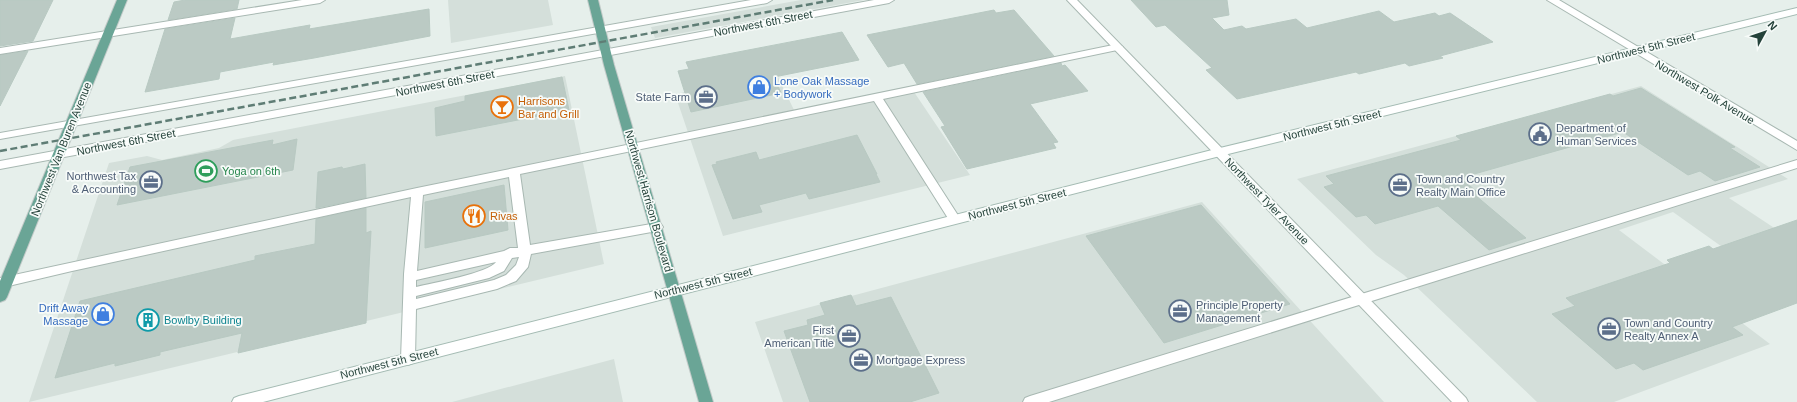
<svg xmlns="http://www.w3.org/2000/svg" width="1797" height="402" font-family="Helvetica,sans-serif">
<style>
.built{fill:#d4dfda}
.building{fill:#bbcac4;stroke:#b8c9c2}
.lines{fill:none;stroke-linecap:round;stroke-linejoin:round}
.lane-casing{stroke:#a8b8b2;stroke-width:2}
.street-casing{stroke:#a8b8b2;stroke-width:2}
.secondary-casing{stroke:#a4bbb3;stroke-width:2}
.primary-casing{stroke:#c2cac8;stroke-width:2}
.lane{fill:#fff;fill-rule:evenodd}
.street{fill:#fff;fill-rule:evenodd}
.secondary{fill:#fff;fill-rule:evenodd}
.primary{fill:#6aa596;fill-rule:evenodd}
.rail{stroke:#5f7d75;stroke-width:2.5;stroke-dasharray:7 3.5;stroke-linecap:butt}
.labels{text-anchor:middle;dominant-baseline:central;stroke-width:3.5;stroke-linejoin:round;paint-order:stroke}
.street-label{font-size:11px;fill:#24423a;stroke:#f7fbf9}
.shop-label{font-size:11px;fill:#366cbe;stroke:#f7fbf9;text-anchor:start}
.service-label{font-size:11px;fill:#4e5e75;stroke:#f7fbf9;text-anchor:start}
.food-label{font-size:11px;fill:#c56008;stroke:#f7fbf9;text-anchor:start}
.leisure-label{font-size:11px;fill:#27864d;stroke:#f7fbf9;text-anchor:start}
.culture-label{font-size:11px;fill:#0d838f;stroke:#f7fbf9;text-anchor:start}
</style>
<rect width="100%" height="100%" fill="#e6efeb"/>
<!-- built -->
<path class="built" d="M448 0H548L553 25 451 43Z
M801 0H864L655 38 651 27Z
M777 75 794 110 910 86 970 175 723 236 675 94Z
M565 76 604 264 29 402 109 163 147 156 162 160 219 148 233 140Z
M1641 86 1788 179 1729 198 1797 243V300L1673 212 1619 230 1770 344 1614 402H1537L1404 275 1376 255 1297 179Z
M1202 202 1384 402H783L755 322Z
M614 359 623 402H452Z"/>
<!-- building -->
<path class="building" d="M0 0H53L33 41 0 46Z
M185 0H239L237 9 168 20 174 2Z
M1131 0H1227L1229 15 1212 18 1224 30 1242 26 1246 29 1296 19 1307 28 1379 11 1394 22 1435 13 1439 16 1450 13 1493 42 1440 56 1443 58 1409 66 1405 63 1359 74 1356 72 1237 99 1206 70 1212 68 1165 25 1156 27Z
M429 9 430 36 314 58 273 65 274 62 220 72 219 79 145 92 165 29 235 18 230 39 310 25 309 29Z
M994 10 996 13 1014 10 1054 56 917 84 904 63 888 67 867 35Z
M842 32 859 60 774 77 781 93 691 112 678 71 689 69 686 62Z
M28 51 0 106V55Z
M1061 63 1062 66 1065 65 1088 91 1030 104 1058 142 1053 143 1056 148 967 169 941 127 945 126 923 92Z
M562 77 569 110 436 136 435 108 465 101V96Z
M1641 88 1735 147 1730 148 1760 167 1715 181 1700 171 1688 175 1623 132 1460 178 1480 194 1475 195 1526 238 1489 250 1438 206 1375 224 1366 215 1356 217 1324 187 1334 184 1326 176 1461 140 1456 136 1610 94 1613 96Z
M857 135 877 174H876L880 182 809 199 806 193 759 205 762 212 733 219 712 165 717 164 716 162 756 152 759 160Z
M297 139 293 170 117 205 130 167 273 140 272 145Z
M365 164 366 198 316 208 318 172 342 167 343 169Z
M504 185 508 230 425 248V202Z
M1201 205 1290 304 1164 343 1086 236Z
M366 208V233L371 231 366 323 238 353 242 333 160 352V355L115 366V363L55 378 80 301 255 260V256L315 244 316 219Z
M1797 220V303L1732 327 1743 335 1643 370 1634 363 1616 369 1552 314 1575 306 1566 298 1670 263 1667 260 1709 246 1713 249Z
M851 295 856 306 891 297 939 393 910 402H810L784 331 808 325 807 320 825 315 820 303Z"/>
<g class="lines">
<!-- lane casing -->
<g class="lane-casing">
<path id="lane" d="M302 0H325L320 3 0 54V48Z
M1118 44 1123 47 1122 49 883 99 961 220 959 223H951L874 101 520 174 530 245 657 223 661 224 663 227 661 230 657 231 531 254 528 267 516 281 497 289 416 309 415 359 413 363 408 365 403 363 401 359 404 274 411 197 72 271 0 288V278L417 188ZM509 177 518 248H510L504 251 417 271 423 195ZM519 257 516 265 506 275 494 280 416 299V296L489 278 504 271 512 258ZM496 262C489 273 432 283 416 287V280Z
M1797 160V168L1049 402H1023L1025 398 1030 396Z"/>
</g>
<!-- street casing -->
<g class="street-casing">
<path id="street" d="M751 0H772L767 3 0 139V133Z
M874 0H894L889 3 0 169V161Z
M1067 0H1077L1466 398 1468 402H1452Z
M1547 0H1559L1797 141V150Z"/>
</g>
<!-- secondary casing -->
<g class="secondary-casing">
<path id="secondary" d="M1797 8V14L1220 156 263 402H232L234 398 239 396 1220 148Z"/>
</g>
<!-- primary casing -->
<g class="primary-casing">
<path id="primary" d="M117 0H127L7 297 5 300 0 302V281Z
M588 0H598L614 65 713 402H699L604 65Z"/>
</g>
<!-- lane -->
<use href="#lane" class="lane"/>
<!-- street -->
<use href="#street" class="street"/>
<!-- secondary -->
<use href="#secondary" class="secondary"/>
<!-- primary -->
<use href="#primary" class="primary"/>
<!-- rail -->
<path class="rail" d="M0 151 833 0"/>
</g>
<!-- icons -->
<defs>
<g id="shop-ring" transform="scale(1.15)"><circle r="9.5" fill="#f7fbf9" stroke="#3f7fe0" stroke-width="1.5"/><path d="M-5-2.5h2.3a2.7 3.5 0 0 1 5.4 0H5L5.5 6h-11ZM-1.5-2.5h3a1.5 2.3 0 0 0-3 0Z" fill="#3f7fe0"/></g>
<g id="office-ring" transform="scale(1.15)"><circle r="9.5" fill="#f7fbf9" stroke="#5c6f8a" stroke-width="1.5"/><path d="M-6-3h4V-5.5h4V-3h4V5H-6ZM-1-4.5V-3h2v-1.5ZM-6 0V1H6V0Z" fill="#5c6f8a"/></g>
<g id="bar-ring" transform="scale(1.15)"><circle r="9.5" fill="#f7fbf9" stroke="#e8710a" stroke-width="1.5"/><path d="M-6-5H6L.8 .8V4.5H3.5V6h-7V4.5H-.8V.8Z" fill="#e8710a"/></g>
<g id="civic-ring" transform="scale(1.15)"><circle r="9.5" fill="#f7fbf9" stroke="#5c6f8a" stroke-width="1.5"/><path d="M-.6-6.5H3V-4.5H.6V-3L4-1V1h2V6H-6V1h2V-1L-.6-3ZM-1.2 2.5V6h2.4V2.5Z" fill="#5c6f8a"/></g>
<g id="stadium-ring" transform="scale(1.15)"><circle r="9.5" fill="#f7fbf9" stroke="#2e9e5b" stroke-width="1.5"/><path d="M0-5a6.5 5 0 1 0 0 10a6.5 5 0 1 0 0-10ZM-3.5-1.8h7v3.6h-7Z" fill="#2e9e5b"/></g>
<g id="restaurant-ring" transform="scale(1.15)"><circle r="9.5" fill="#f7fbf9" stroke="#e8710a" stroke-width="1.5"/><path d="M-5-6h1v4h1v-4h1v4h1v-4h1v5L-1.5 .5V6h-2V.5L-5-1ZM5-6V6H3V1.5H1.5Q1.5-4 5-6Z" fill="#e8710a"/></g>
<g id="building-ring" transform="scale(1.15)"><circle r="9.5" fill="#f7fbf9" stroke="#0f9aa8" stroke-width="1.5"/><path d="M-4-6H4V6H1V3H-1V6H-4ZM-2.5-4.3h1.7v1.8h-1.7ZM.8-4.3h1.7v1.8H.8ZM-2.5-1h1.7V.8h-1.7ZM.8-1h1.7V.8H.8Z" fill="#0f9aa8"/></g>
</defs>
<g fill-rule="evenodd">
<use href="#shop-ring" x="759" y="87"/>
<use href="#office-ring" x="706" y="97"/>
<use href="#bar-ring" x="502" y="107"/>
<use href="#civic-ring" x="1540" y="134"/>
<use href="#stadium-ring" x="206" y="171"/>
<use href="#office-ring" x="151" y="182"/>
<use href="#office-ring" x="1400" y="185"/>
<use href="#restaurant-ring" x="474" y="216"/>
<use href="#office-ring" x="1180" y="311"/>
<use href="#shop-ring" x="103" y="314"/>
<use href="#building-ring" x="148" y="320"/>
<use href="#office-ring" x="1609" y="329"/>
<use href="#office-ring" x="849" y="336"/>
<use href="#office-ring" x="861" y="360"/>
</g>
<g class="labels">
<!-- street labels -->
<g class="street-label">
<text transform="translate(763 23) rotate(-11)">Northwest 6th Street</text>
<text transform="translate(1646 48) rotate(-14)">Northwest 5th Street</text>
<text transform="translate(445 83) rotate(-11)">Northwest 6th Street</text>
<text transform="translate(1705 92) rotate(31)">Northwest Polk Avenue</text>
<text transform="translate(1332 125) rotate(-14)">Northwest 5th Street</text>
<text transform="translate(126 142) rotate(-11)">Northwest 6th Street</text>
<text transform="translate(61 149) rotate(-68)">Northwest Van Buren Avenue</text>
<text transform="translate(649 201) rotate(74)">Northwest Harrison Boulevard</text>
<text transform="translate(1267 201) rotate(46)">Northwest Tyler Avenue</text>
<text transform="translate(1017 204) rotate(-14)">Northwest 5th Street</text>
<text transform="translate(703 283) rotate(-14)">Northwest 5th Street</text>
<text transform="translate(389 363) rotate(-14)">Northwest 5th Street</text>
</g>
<!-- shop labels -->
<g class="shop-label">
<text x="774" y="81">Lone Oak Massage<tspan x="774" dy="13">+ Bodywork</tspan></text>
<text x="88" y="308" text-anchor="end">Drift Away<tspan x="88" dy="13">Massage</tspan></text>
</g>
<!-- service labels -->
<g class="service-label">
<text x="690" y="97" text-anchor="end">State Farm</text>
<text x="1556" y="128">Department of<tspan x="1556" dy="13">Human Services</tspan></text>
<text x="136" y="176" text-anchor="end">Northwest Tax<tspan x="136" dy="13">&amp; Accounting</tspan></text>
<text x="1416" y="179">Town and Country<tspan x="1416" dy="13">Realty Main Office</tspan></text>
<text x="1196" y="305">Principle Property<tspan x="1196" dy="13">Management</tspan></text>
<text x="1624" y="323">Town and Country<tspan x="1624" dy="13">Realty Annex A</tspan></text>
<text x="834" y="330" text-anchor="end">First<tspan x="834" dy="13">American Title</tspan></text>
<text x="876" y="360">Mortgage Express</text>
</g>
<!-- food labels -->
<g class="food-label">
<text x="518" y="101">Harrisons<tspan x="518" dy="13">Bar and Grill</tspan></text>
<text x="490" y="216">Rivas</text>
</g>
<!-- leisure labels -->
<g class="leisure-label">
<text x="222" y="171">Yoga on 6th</text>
</g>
<!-- culture labels -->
<g class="culture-label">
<text x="164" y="320">Bowlby Building</text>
</g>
</g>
<!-- north arrow -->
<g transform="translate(1765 32) rotate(50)" stroke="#f7fbf9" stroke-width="3" paint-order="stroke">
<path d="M0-3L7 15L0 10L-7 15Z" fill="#24423a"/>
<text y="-6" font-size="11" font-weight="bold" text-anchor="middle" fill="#24423a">N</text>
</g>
</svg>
